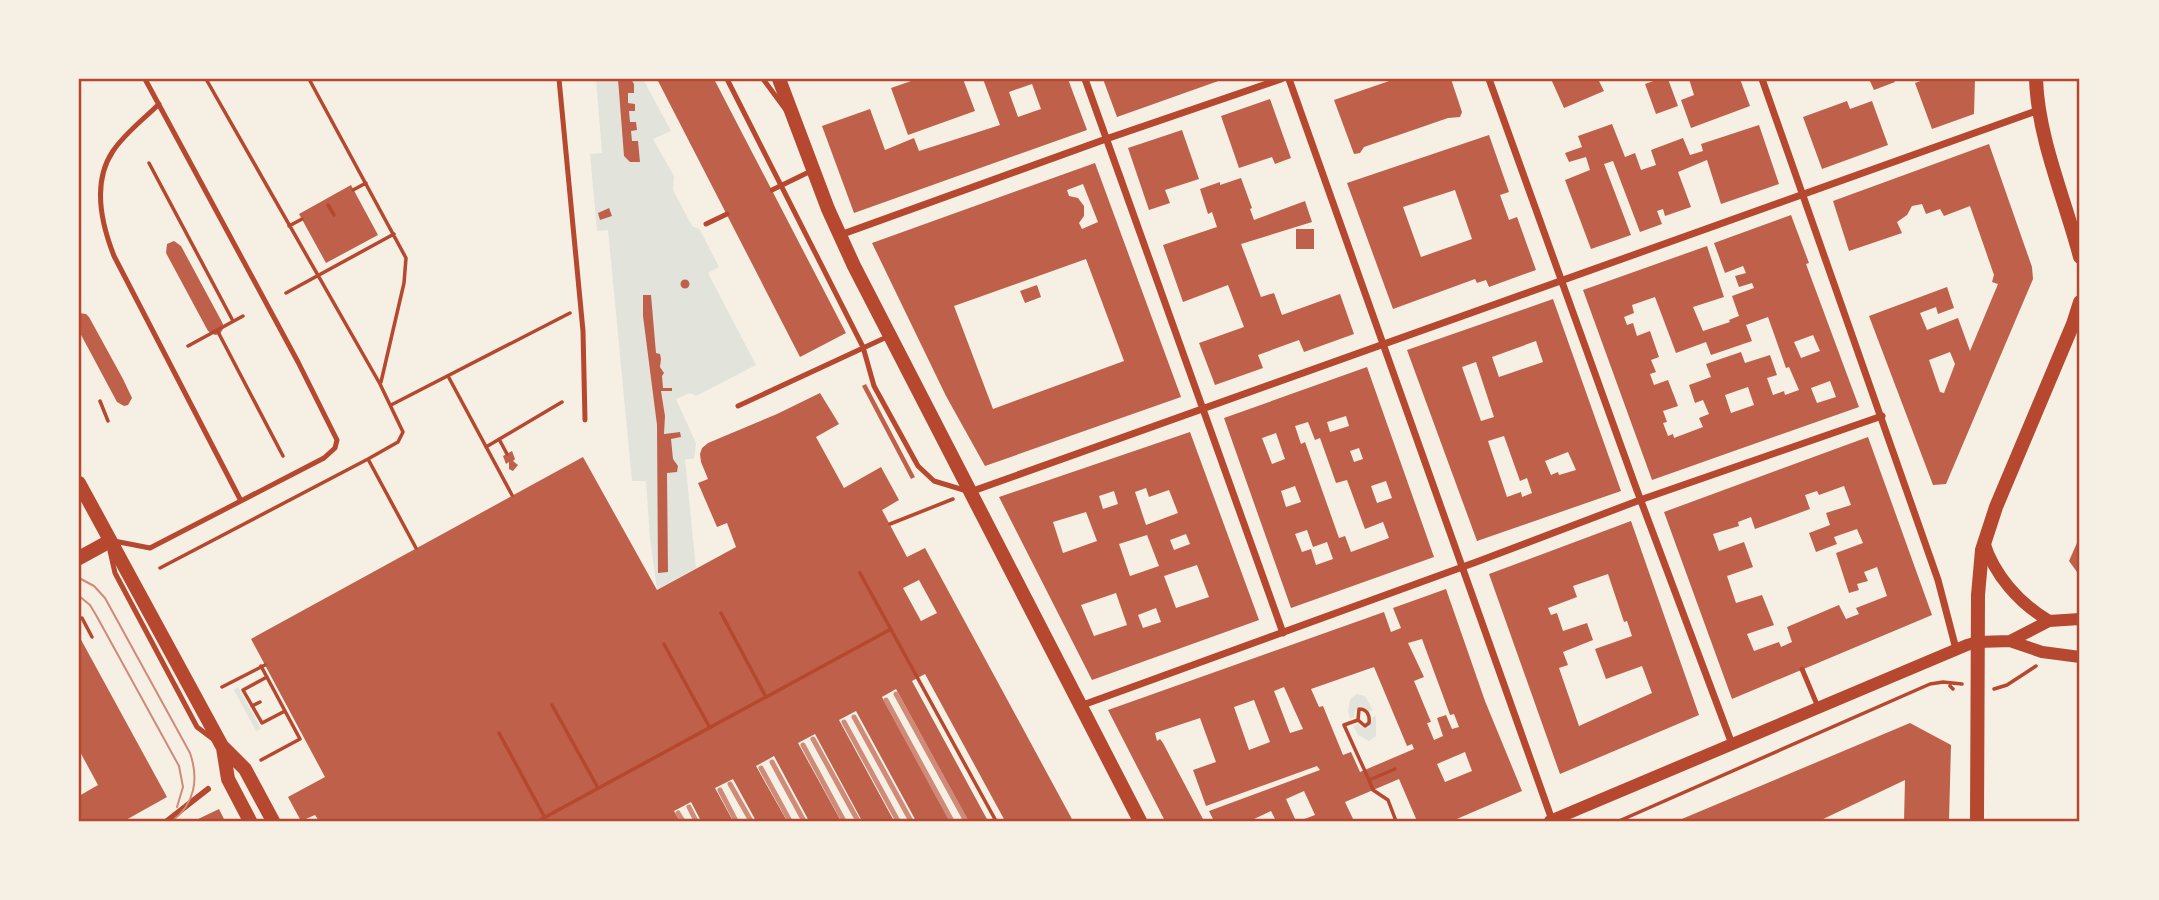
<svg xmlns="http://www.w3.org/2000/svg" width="2159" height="900" font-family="'IBM Plex Serif',serif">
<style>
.green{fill:#e2e4dc}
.building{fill:#bf614a;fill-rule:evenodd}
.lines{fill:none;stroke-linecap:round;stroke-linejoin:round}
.path{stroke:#b5482f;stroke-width:3.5}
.service{stroke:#b5482f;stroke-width:5}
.pedestrian{stroke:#b5482f;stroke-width:6}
.minor{stroke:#b5482f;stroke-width:7}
.tertiary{stroke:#b5482f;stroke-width:12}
.secondary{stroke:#b5482f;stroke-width:14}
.tram{stroke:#cf8b77;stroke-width:2}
.rail{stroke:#cf8b77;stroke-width:5}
.neatline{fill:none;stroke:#b5482f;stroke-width:2.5}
</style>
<rect width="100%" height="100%" fill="#f6efe4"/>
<!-- green -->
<path class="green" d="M596 79H643L671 131 653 139 674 176 673 190 692 226 700 230 719 267 708 273 756 365 696 396 690 393 676 399 696 443 694 459H685L696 568 657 590 650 539 646 481H632L608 230 597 231 590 154 602 153Z
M238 687 261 729 256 731 234 690Z
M1357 694 1365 696 1373 710 1369 712 1360 706 1355 711 1354 717 1350 719 1348 711 1350 699Z
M1376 716V736L1369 741 1358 735 1353 726 1358 723 1361 727 1368 728 1371 718Z"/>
<!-- building -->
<path class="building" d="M618 79H631L634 84V93H628V103L635 104V111H629L630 122H636L637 130 631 131 632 141H638L640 162H630L624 156Z
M657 79H714L846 333 800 357Z
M917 79H963L975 111 908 135 891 88Z
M983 79H1068L1087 130 854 213 822 126 870 109 885 150 914 138 919 151 1000 125ZM1032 84 1041 109 1018 117 1009 92Z
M1103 79 1132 80 1224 79 1117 117Z
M1395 79H1451L1462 112 1460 117 1448 118 1364 147 1360 153 1354 154 1334 100Z
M1551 79H1598L1604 91 1564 108Z
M1659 79H1668L1678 106 1656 114 1645 84Z
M1689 79H1740L1750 106 1691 128 1681 100 1694 95Z
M1869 79H1893L1895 82 1874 90Z
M1926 79H1975L1974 114 1932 129 1915 83Z
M1270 99 1291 158 1275 164 1272 157 1239 168 1221 116Z
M1847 101 1850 109 1872 101 1888 145 1822 169 1803 117Z
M1612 124 1625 157 1635 153 1641 170 1656 165 1651 150 1683 138 1690 155 1703 151 1701 144 1759 125 1779 184 1721 204 1707 160 1678 172 1691 207 1665 216 1663 209 1657 211 1662 224 1640 232 1613 161 1604 164 1631 235 1591 249 1565 180 1590 170 1586 157 1569 162 1565 153 1582 147 1578 136Z
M1182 130 1199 179 1165 190 1170 203 1149 210 1128 148Z
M1489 135 1509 192 1500 195 1509 220 1517 217 1536 270 1489 287 1486 280 1477 283 1475 279 1393 309 1347 183ZM1455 190 1472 239 1421 257 1403 207Z
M1989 144 2032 267 2033 279 1946 484 1933 485 1869 316 1947 287 1954 308 1938 314 1936 307 1920 313 1927 330 1958 318 1970 351 1998 284 1992 282 1994 275 1970 206 1944 216 1940 209 1926 214 1922 204 1912 206 1907 215 1897 222 1902 233 1849 251 1833 201ZM1950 352 1955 364 1944 393 1940 392 1929 360Z
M1095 163 1181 397 985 466 946 396 872 243ZM1083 184 1098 222 1082 229 1079 223 1084 216V206L1078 198 1069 196 1067 190ZM1086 259 1124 361 993 409 954 306Z
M1241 178 1252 208 1250 209 1254 220 1305 201 1312 222 1241 244 1261 297 1274 293 1282 315 1340 294 1354 334 1304 352 1299 340 1258 355 1263 368 1215 385 1199 343 1244 327 1228 285 1183 302 1163 245 1217 227 1212 212 1208 214 1200 189 1220 182V185Z
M351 185 378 235 326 263 299 214Z
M609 208 612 216 600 220 598 213Z
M1791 215 1809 263 1806 264 1859 407 1652 480 1583 290 1707 246 1724 297 1693 307 1703 331 1730 322 1729 320 1739 316 1732 296 1754 288 1752 283 1739 287 1735 276 1746 273 1743 266 1725 273 1714 243ZM1655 297 1676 353 1706 342 1711 355 1752 341 1746 325 1768 317 1786 368 1789 367 1799 390 1785 395 1784 391 1773 395 1767 378 1777 375 1770 355 1745 363 1741 352 1706 364 1711 377 1689 385 1695 403 1703 400 1709 414 1699 418 1703 427 1674 438 1673 434 1668 436 1663 423 1667 422 1663 411 1678 406 1668 380 1654 385 1650 374 1656 372 1651 360 1659 357 1650 331 1637 336 1633 323 1627 325 1624 317 1634 313 1632 305ZM1813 335 1820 351 1801 358 1794 342ZM1830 381 1836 397 1817 403 1811 388ZM1748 387 1754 405 1731 413 1725 395Z
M1296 229H1314V249H1296Z
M174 241 181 246 222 322 224 327 220 334 215 335 208 331 166 253 167 244Z
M680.5 284a4.5 4.5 0 1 1 9 0a4.5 4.5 0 1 1-9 0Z
M1037 285 1041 297 1025 303 1020 291Z
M643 295H651L656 353 660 354 661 359 660 367 664 373 662 376 663 388H672V391H661L665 416 664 434 680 432 681 437 671 439 673 459 678 466 677 472 667 473 668 572 658 573 657 425 643 316Z
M1553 299 1621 491 1477 541 1407 350ZM1536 341 1543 362 1499 377 1492 357ZM1476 362 1494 417 1481 421 1462 367ZM1504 436 1520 481 1527 478 1532 493 1522 497 1521 492 1507 497 1488 441ZM1568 452 1576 470 1559 475 1558 472 1551 475 1545 461Z
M79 313 86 314 89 317 123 379 132 398 128 405 124 406 117 402 79 331Z
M1367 367 1434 557 1291 608 1224 418ZM1346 416 1349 426 1330 432 1327 422ZM1308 422 1315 440 1320 438 1336 483 1347 480 1365 529 1383 522 1389 538 1351 552 1345 536 1339 538 1305 442 1301 444 1295 426ZM1276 433 1285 459 1272 464 1262 438ZM1359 448 1363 459 1354 462 1350 451ZM1386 481 1392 498 1377 503 1371 486ZM1295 486 1301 502 1286 507 1281 491ZM1307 530 1313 547 1327 542 1333 559 1316 565 1311 549 1302 552 1295 534Z
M866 384 915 477 911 479 862 386Z
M820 393 839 424 816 437 844 488 881 467 899 500 882 510 907 557 925 548 1073 821H1005L925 674 912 681 988 821H968L896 689 882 697 950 821H916L856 711 839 720 894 821H862L815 734 798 743 841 821H809L774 756 756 766 787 821H756L733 779 715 788 733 821H701L691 802 674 811 680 821H319L315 815 301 821 288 797 325 777 251 639 583 457 657 590 736 547 727 523 717 527 698 483 708 479 701 462 700 454 702 448 708 443 777 414ZM919 580 937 613 921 621 903 588Z
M1190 432 1259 620 1092 680 999 497ZM1146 488 1149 497 1169 490 1178 513 1146 525 1135 492ZM1114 491 1118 504 1103 509 1099 496ZM1086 512 1097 541 1063 553 1053 522ZM1186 534 1190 544 1174 550 1170 540ZM1147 535 1159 566 1130 576 1119 544ZM1197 565 1209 597 1176 608 1164 576ZM1116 593 1127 625 1094 636 1081 605ZM1156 608 1161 622 1143 628 1138 615Z
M1868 437 1932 615 1732 699 1664 512ZM1844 486 1851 505 1826 513 1830 525 1809 533 1816 552 1837 544 1834 537 1857 529 1863 543 1836 553 1849 593 1859 590 1857 584 1868 581 1864 572 1877 567 1887 596 1856 608 1859 614 1846 619 1839 605 1787 627 1792 642 1781 647 1779 642 1754 651 1747 634 1774 625 1762 595 1736 603 1727 576 1753 567 1744 542 1719 551 1713 534 1739 526 1738 522 1751 517 1755 529 1810 509 1805 495 1817 491 1819 495Z
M512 451 515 459 513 461 518 465 513 471 509 469V462L506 464 503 456Z
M1631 521 1699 715 1560 774 1489 574ZM1608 574 1624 622 1627 621 1632 636 1595 649 1606 679 1642 666 1652 693 1579 726 1559 668 1568 665 1563 652 1593 640 1587 623 1563 631 1557 613 1551 615 1548 608 1577 597 1573 586Z
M2080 536V576L2069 561Z
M1446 589 1485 701 1522 791 1452 821H1417L1399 779 1345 802 1354 821H1299L1315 815 1304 791 1286 799 1296 821H1276L1271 811 1254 819 1255 821H1214L1209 811 1320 770 1317 766 1206 806 1193 770 1216 762 1200 718 1155 733 1157 741 1160 739 1163 743 1204 821H1165L1108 710 1384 612 1391 632 1401 628 1393 608ZM1422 639 1450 715 1454 714 1459 727 1452 729 1446 715 1437 718 1443 736 1434 740 1427 723 1431 722 1414 681 1424 677 1408 643ZM1374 667 1407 746 1412 744 1414 749 1360 772 1351 752 1343 755 1323 706 1319 707 1311 689ZM1284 687 1303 729 1290 733 1274 691ZM1254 700 1270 742 1249 750 1234 707ZM1465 752 1472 771 1445 782 1437 764Z
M79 636 167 797 124 821H79V796L98 785 79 750Z
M1910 723 1951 745 1949 821H1904L1905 780 1819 821H1677Z
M219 809 225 821H194Z"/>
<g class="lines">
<!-- path -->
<path class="path" d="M309 79 406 258 404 283 381 382
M149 163 233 321
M353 190 366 183
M328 205 334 215
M289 226 302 219
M286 293 394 234
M217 330 283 456
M188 346 243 316
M448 376 512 495
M100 401 108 421
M391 405 570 313
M499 439 507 454
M486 447 562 402
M368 459 416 548
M890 524 953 499
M160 568 368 459 398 442 403 432 380 384 206 79
M860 573 996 821
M721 613 766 697
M82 618 92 637
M664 644 710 728
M261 666 285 711 262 723 243 690 267 677
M1950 686 1953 689
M222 687 265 665
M1994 689 2007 685 2036 666
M552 705 598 788
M252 706 260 702
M1358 720 1365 726 1369 723C1370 715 1367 709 1359 709L1358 720 1344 725 1369 780
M499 733 545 818
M261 760 300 739 285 711
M1395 769 1369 780 1373 790 1388 800 1396 821
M538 821 891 629
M1619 821 1930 684 1943 682 1962 684"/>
<!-- service -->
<path class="service" d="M559 79 583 331 585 420
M727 79 863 347 874 386 918 466 934 481 967 491
M763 79 786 110
M159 104C144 119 125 133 113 151 92 182 101 223 114 256L241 501
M772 190 811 171
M706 224 727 214
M738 406 889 336
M114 541 150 548 324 458 335 448 337 440 298 362 145 79
M110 551 115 573 197 727 213 739
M1802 669 1818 707"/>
<!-- pedestrian -->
<path class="pedestrian" d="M167 821 208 789"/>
<!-- minor -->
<path class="minor" d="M1085 79 1283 633
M1289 79 1552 820
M1489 79 1635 485 1732 744
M1762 79 1938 580 1956 649
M840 235 1106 139 1281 79
M970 492 2039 110
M1080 706 1479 561 1640 500 1882 416"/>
<!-- tertiary -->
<path class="tertiary" d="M1984 542C1994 575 2019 603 2049 621
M2010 641 2049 621 2080 619
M1550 821 1967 645 1978 642 2010 641 2042 652 2080 657"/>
<!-- secondary -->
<path class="secondary" d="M779 79 828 209 854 266 1140 821
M2036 79C2038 139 2065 199 2080 257
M79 483 222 746 245 769 273 821
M79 558 110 541
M223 748 228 779 250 821
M1977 821 1978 595 1982 550 1996 507 2073 324 2080 302"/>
<!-- tram -->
<path class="tram" d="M79 578 94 586 105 598 190 753C199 779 195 804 172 821
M79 596 90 605 96 615 179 766 183 787 177 807"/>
<!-- rail -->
<path class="rail" d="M896 694 966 821
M886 700 952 821
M854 717 911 821
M844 722 898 821
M813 739 858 821
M803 745 844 821
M772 762 804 821
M761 768 790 821
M730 784 751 821
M720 790 736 821
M689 807 696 821
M678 813 683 821"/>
</g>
<!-- border -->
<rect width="2159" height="900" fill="none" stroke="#f6efe4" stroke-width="161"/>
<rect x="80" y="80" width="1998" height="740" class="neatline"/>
</svg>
